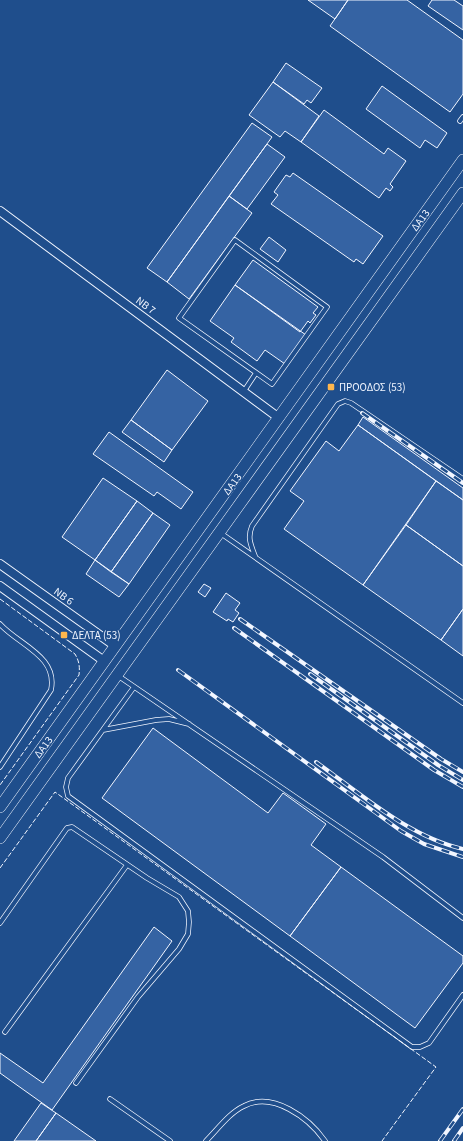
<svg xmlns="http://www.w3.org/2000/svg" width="463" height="1141" viewBox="0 0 463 1141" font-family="'Source Sans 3',sans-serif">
	<rect width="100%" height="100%" fill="#1f4e8c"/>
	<path fill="#3563a3" stroke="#f2f6ff" d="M308,0H348L335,19Z
		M348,0H407L463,40V94L450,112L330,26Z
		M432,0H454L463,6V30L428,6Z
		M286,63L322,88L311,103L307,100L304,104L273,82Z
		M273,82L319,116L301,142L285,131L280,137L249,115Z
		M382,86L447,133L437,148L425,140L420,148L366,109Z
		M324,110L384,154L388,148L406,161L390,184L393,187L390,191L386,188L379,198L301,142Z
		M252,123L272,137L167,282L147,268Z
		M267,144L285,157L247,209L229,196Z
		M293,173L383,236L363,264L356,259L354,262L271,204L278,195L274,192L286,175L290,177Z
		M229,196L252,213L189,299L167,282Z
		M269,237L286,250L278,262L260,249Z
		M253,260L318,307L313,313L316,315L310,323L308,321L300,332L235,285Z
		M235,285L306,335L285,364L265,350L257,361L231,342L234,338L210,321Z
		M167,370L208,401L172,450L131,420Z
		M363,417L463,488V500L358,425Z
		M131,420L172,450L164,462L122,432Z
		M358,425L436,481L363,585L284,529L304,501L290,491L326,441L339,451Z
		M109,432L193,492L181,509L157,492L154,496L93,454Z
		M103,478L137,501L95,560L62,537Z
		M436,481L463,500V566L406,525Z
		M137,501L153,513L111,572L95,560Z
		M153,513L170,525L129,584L111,572Z
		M406,525L463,566V609L441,640L363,585Z
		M95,560L129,584L119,597L86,574Z
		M204,584L211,588L205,597L198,592Z
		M226,593L240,603L235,610L239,613L233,622L228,619L227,621L213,612Z
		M463,609V656L441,640Z
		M153,728L268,813L283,793L326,824L311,845L341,867L290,936L102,798Z
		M341,867L463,956V963L415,1028L290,936Z
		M154,927L172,941L52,1110L0,1073V1053L43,1083Z
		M41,1103L56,1113L36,1141H14Z
		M56,1113L96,1141H36Z"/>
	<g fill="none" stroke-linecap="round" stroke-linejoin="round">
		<defs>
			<path id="lane" d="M460,121L463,117
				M235,240L327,307L272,384L179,318Z
				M244,391L256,373
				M219,532L463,703
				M255,556C251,545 247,538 252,526L338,404L345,401L351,403L463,479
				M0,624C19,645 58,656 51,690L0,767
				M117,675L383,857L463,918
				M134,687L68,778L66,787L68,796L412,1047H420L429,1043L463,995
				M103,730L156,720L169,719L189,724
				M0,923L67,828L72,827L147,878L179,897L188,911L189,922L188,934L179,949L138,997L76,1083
				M5,1032L127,865
				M110,1099L170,1141
				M206,1141C218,1129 229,1113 244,1106C273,1091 309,1118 325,1141"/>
			<path id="street" d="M0,211L279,418
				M0,564L115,646
				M0,586L104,661"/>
			<path id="secondary" d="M0,807L463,160
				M0,838L463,193"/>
		</defs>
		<use href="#lane" stroke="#f2f6ff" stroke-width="5.5"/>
		<use href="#street" stroke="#f2f6ff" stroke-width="10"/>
		<use href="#secondary" stroke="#f2f6ff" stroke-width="12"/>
		<use href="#lane" stroke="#1f4e8c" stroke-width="4"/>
		<use href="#street" stroke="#1f4e8c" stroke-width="8"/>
		<use href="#secondary" stroke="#1f4e8c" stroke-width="11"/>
		<defs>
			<path id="rail" d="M362,413L463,483
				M240,619L441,759L463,772
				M234,628L434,770L463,787
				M178,670L401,831L424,844L463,857
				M310,674L438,765L463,780
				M316,762C361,794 409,837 463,849
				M440,1141L463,1109
				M454,1141L463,1128"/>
		</defs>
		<use href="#rail" stroke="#f2f6ff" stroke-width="4"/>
		<use href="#rail" stroke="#1f4e8c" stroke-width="2.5" stroke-dasharray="8" stroke-linecap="butt"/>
		<path stroke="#f2f6ff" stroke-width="1" stroke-dasharray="5 2" stroke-linecap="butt" d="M0,599L75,654C79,661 80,666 79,675L0,785
			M0,868L55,792L436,1067L382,1141"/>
	</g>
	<g fill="#ffb74d" stroke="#1f4e8c" stroke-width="1.5">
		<rect x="327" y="383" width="8" height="8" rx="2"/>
		<rect x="60" y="631" width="8" height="8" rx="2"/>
	</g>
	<g text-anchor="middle" stroke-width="3" stroke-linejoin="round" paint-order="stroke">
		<g font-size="11" fill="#f2f6ff" stroke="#1f4e8c">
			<text transform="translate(420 220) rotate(-54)" y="4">ΔΑ13</text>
			<text transform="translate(146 305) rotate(36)" y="4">ΝΒ 7</text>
			<text transform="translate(232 484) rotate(-54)" y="4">ΔΑ13</text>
			<text transform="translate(64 596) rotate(36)" y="4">ΝΒ 6</text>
			<text transform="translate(43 747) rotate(-54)" y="4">ΔΑ13</text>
		</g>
		<g font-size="11" fill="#f2f6ff" stroke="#1f4e8c" text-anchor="start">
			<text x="339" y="391">ΠΡΟΟΔΟΣ (53)</text>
			<text x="72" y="639">ΔΕΛΤΑ (53)</text>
		</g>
	</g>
</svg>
